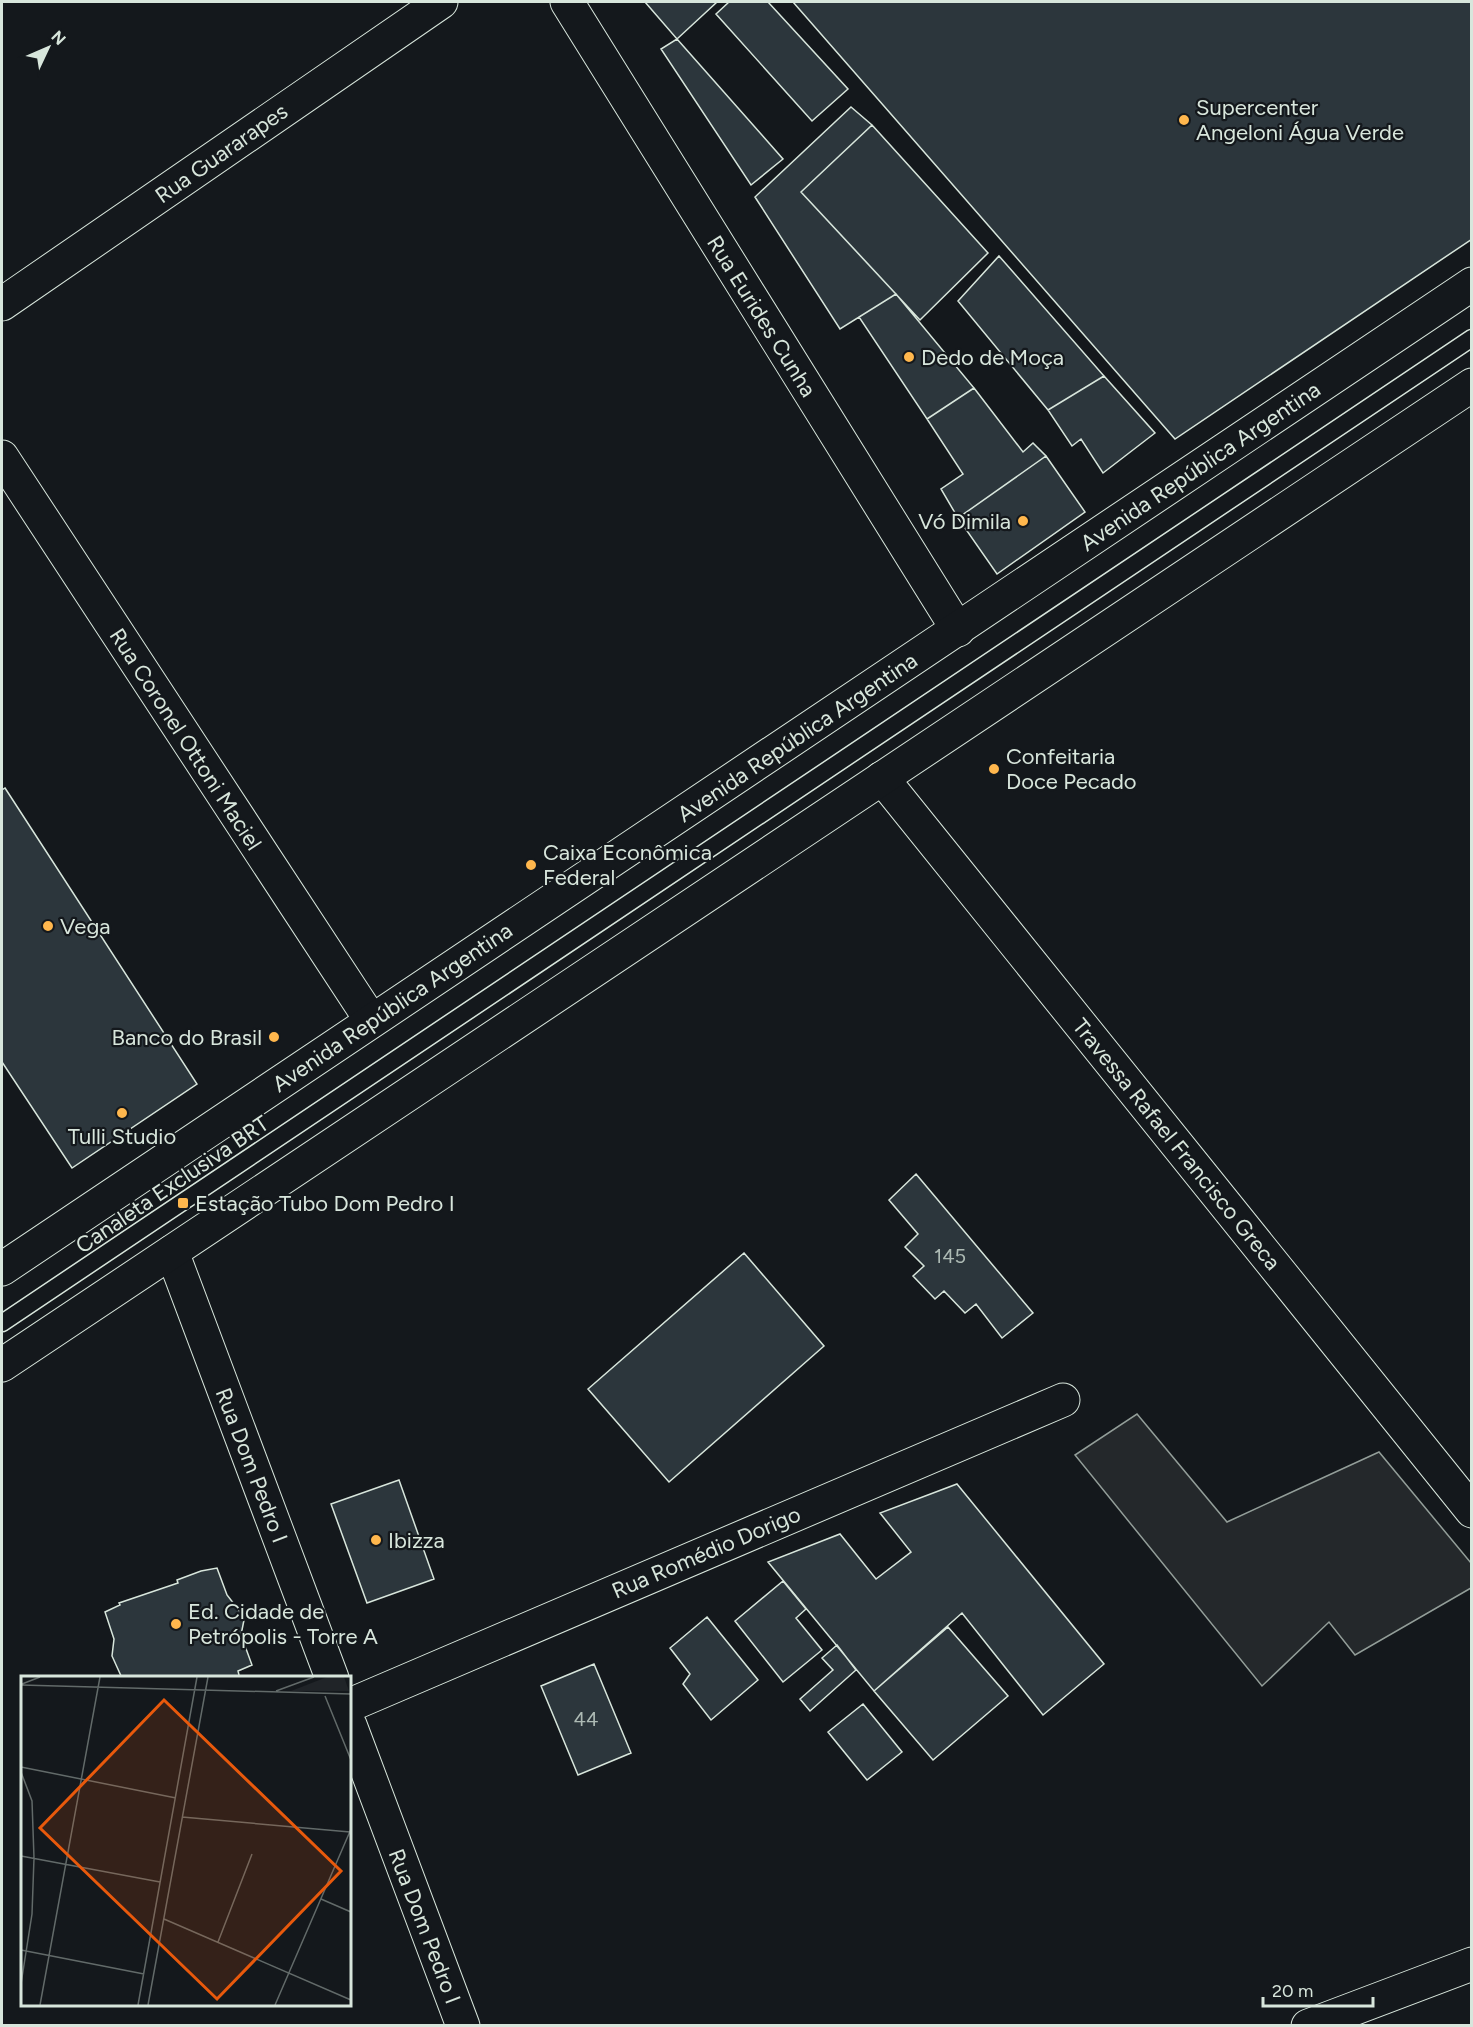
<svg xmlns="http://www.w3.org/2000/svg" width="1473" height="2027" viewBox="0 0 1473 2027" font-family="Figtree,sans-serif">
	<rect width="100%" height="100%" fill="#14181c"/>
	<path fill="#24282b" stroke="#939e99" stroke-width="1.5" d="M1137,1414L1227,1522L1379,1452L1471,1563V1588L1355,1655L1329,1622L1262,1686L1075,1455Z"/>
	<path fill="#2c363c" stroke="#d8e6dc" stroke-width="1.5" d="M645,2H717L677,39Z
		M729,2H768L848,89L812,121L716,14Z
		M793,2H1472V239L1175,439Z
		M677,39L783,159L751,185L661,49Z
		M851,107L872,125L801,192L896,294L840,329L755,197Z
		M872,125L988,253L920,320L801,192Z
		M999,256L1104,376L1048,410L958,301Z
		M896,294L974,388L927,419L859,317Z
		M1104,376L1155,433L1103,473L1081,439L1072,446L1048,410Z
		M974,388L1023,452L1033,443L1046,456L958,518L941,489L963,474L927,419Z
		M1046,456L1085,512L997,574L958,518Z
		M5,788L197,1084L72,1168L2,1062V790Z
		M916,1174L1033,1313L1002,1338L976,1304L965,1313L944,1291L935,1299L913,1276L924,1266L905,1247L918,1234L889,1200Z
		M744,1253L824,1346L669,1482L588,1389Z
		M399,1480L434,1579L367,1603L331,1504Z
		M957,1484L1104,1664L1043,1715L962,1613L874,1691L768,1562L840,1534L876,1579L911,1552L880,1513Z
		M217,1568L227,1595L241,1613L244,1620L241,1635L252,1665L238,1671L239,1675L232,1678H122L112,1656L114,1639L105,1612L120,1605L119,1603L178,1583L177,1580L201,1571Z
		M783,1581L806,1609L796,1618L822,1650L783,1682L735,1621Z
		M707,1617L758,1680L711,1720L683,1684L690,1674L670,1648Z
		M948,1627L1008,1696L933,1760L874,1691Z
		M837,1645L856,1670L810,1711L800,1699L833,1670L822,1658Z
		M594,1664L631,1753L578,1775L541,1686Z
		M863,1704L902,1752L867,1780L828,1732Z"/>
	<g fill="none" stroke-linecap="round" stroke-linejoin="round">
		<defs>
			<path id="lane" d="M2,1323L1472,338"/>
			<path id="street" d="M567,2L958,630
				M2,457L371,1020
				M882,778L1472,1511
				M172,1252L332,1678
				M350,1705L1063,1400
				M350,1725L463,2026"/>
			<path id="secondary" d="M2,1269L1472,284
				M2,1365L1472,385"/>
			<path id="primary" d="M2,304L441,2
				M1308,2026L1472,1964"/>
		</defs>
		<use href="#lane" stroke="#d8e6dc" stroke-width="19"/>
		<use href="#street" stroke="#d8e6dc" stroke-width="35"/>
		<use href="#secondary" stroke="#d8e6dc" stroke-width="35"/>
		<use href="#primary" stroke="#d8e6dc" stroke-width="35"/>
		<use href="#lane" stroke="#14181c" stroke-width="16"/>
		<use href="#street" stroke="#14181c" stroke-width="33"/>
		<use href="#secondary" stroke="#14181c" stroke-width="33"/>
		<use href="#primary" stroke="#14181c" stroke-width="33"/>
	</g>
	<g fill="#ffb74d" stroke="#14181c" stroke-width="2">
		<circle cx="1184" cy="120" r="6"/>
		<circle cx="909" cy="357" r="6"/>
		<circle cx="1023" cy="521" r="6"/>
		<circle cx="994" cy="769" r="6"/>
		<circle cx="531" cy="865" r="6"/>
		<circle cx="48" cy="926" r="6"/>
		<circle cx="274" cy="1037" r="6"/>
		<circle cx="122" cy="1113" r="6"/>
		<rect x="177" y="1197" width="12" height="12" rx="3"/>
		<circle cx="376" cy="1540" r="6"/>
		<circle cx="176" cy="1624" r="6"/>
	</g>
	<g text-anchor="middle" stroke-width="4.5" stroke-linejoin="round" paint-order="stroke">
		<g font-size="20" fill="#adbab4">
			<text x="950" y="1263">145</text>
			<text x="586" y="1726">44</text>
		</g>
		<g font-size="22" fill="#d8e6dc" stroke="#14181c" text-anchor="start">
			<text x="1196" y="115">Supercenter<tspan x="1196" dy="25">Angeloni Água Verde</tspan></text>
			<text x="921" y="365">Dedo de Moça</text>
			<text x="1011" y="529" text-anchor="end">Vó Dimila</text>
			<text x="1006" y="764">Confeitaria<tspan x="1006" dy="25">Doce Pecado</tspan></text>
			<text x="543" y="860">Caixa Econômica<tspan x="543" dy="25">Federal</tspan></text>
			<text x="60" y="934">Vega</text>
			<text x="262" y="1045" text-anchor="end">Banco do Brasil</text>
			<text x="122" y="1144" text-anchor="middle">Tulli Studio</text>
			<text x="195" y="1211">Estação Tubo Dom Pedro I</text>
			<text x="388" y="1548">Ibizza</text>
			<text x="188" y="1619">Ed. Cidade de<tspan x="188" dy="25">Petrópolis - Torre A</tspan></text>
		</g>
		<g font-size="22" fill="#d8e6dc" stroke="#14181c">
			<text transform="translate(221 153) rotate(-35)" y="8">Rua Guararapes</text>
			<text transform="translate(762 316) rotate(58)" y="8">Rua Eurides Cunha</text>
			<text transform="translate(1200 466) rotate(-34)" y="8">Avenida República Argentina</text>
			<text transform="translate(797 737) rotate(-34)" y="8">Avenida República Argentina</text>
			<text transform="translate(186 739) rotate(57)" y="8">Rua Coronel Ottoni Maciel</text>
			<text transform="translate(392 1007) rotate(-34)" y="8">Avenida República Argentina</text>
			<text transform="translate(1177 1144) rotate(51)" y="8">Travessa Rafael Francisco Greca</text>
			<text transform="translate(172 1184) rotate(-34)" y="8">Canaleta Exclusiva BRT</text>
			<text transform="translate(252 1465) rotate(69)" y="8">Rua Dom Pedro I</text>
			<text transform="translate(706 1552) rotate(-23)" y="8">Rua Romédio Dorigo</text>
			<text transform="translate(425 1926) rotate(69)" y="8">Rua Dom Pedro I</text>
		</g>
	</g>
	<g transform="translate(21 1676)">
		<rect width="330" height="330" fill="#14181c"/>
		<path d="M306,1H323L328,15H270Z" fill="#202428"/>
		<path fill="none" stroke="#626a69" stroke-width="1.5" d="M1,8L19,1M0,9L330,18M255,15L293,1M304,20L330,84M0,91L155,122M0,96L11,125L13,182L11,238L0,308M161,141L329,156M0,180L139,206M300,223L330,236M143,243L330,324M197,266L231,178M0,274L123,298M19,329L79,1M117,329L176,1M127,329L187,1M254,329L330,153"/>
		<path fill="#e8590c" fill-opacity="0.15" stroke="#e8590c" stroke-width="3" d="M143,24L320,195L196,323L19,152Z"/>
		<rect width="330" height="330" fill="none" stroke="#d8e6dc" stroke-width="3"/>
	</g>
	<rect width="1473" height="2027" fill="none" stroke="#d8e6dc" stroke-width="6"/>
	<g transform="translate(48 48) rotate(46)" stroke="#14181c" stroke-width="4.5" paint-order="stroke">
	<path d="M0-4.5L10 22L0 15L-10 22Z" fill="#d8e6dc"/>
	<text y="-9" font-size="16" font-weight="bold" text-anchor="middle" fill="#d8e6dc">N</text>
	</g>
	<path d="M1263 1997v9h110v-9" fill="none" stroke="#d8e6dc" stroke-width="3"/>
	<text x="1272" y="1997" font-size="18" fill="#d8e6dc" stroke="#14181c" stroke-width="4.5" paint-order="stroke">20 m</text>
</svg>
